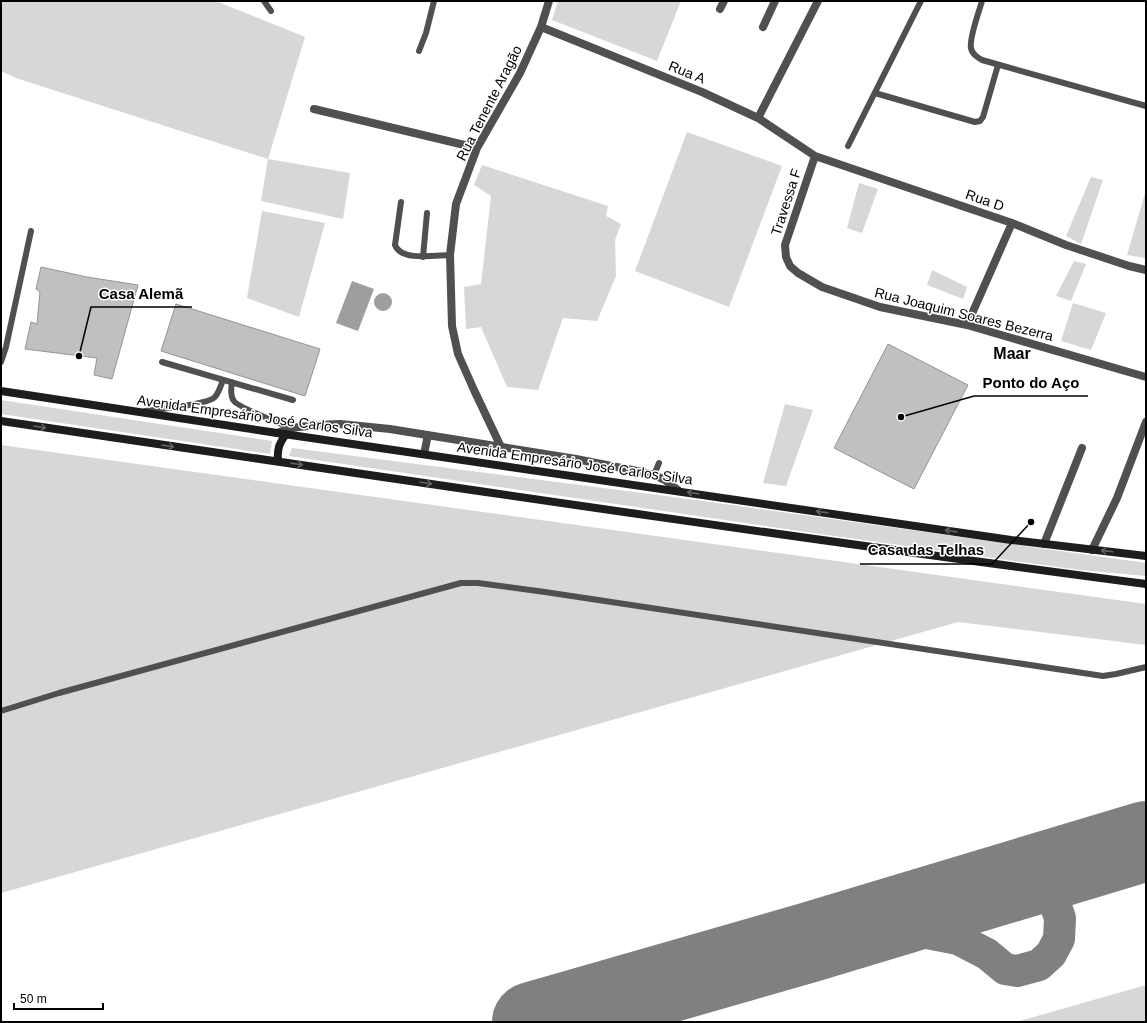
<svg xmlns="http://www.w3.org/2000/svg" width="1147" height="1023" viewBox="0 0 1147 1023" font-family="Arial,sans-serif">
	<rect width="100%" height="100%" fill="#fff"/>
	<path fill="#d7d7d7" d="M1,1H216L305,37L268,159L350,173L343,219L261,201L268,159L16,78L1,71Z
		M558,1H681L657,61L552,20Z
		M687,132L782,166L729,307L635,271Z
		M482,165L608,206L606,216L621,224L615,240L616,276L597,321L563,318L538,390L507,387L481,327L466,329L464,287L481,284L491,196L474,185Z
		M1091,177L1103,180L1081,244L1066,236Z
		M859,183L878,189L862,233L847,228Z
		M1146,190V258L1127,255Z
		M262,211L325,223L299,317L247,298Z
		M1074,261L1086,264L1071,301L1056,296Z
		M932,270L967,287L963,299L927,285Z
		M1073,303L1106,313L1091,350L1061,341Z
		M1,400L272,441L270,454L1,414Z
		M785,404L813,410L786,486L763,483Z
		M1,445L1146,604V645L958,622L1,893Z
		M292,448L681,498L1146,563V576L1080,570L820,534L289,456Z
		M1146,985V1022H1016Z"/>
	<path fill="#9e9e9e" d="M352,281L374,289L358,331L336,323Z
		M374 302a9 9 0 1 1 18 0a9 9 0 1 1-18 0Z"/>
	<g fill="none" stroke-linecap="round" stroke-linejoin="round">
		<path stroke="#808080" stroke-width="32" d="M807,943L851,934L880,933H927L958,939L987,954L1005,969L1017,971L1039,965L1051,954L1059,939L1060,918L1054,901L1030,888L1002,884"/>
		<path stroke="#808080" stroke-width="80" d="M532,1022L807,943L1146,841"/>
	</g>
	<path fill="#c0c0c0" stroke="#949494" d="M41,267L87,277L138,285L112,379L94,375L97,358L25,349L31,322L37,324L40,292L36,289Z
		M176,304L320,349L305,396L161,351Z
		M888,344L968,385L914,489L834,448Z"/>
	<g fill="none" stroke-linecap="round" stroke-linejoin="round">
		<path stroke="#505050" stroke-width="6" d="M264,1L271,11
			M982,1C979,12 969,38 971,48C972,54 977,57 982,60L1146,106
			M419,51L426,33L434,1
			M875,93L975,122L980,121L983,117L998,65
			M848,146L921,1
			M401,202L395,245C401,262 437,255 450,255
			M423,257L427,213
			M1,362L6,347L31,231
			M162,362L293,400
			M232,382C231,388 230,396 234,401C237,407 282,424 291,428
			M145,411C159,409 207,405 215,397C219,392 221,385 223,380
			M654,475L659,463
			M1,711L59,693L461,583H478L545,592L1103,676L1116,674L1146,667"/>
		<path stroke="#505050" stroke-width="8" d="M720,9L724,1
			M541,27L702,92L758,118L815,156L1012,223L1066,245L1129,266L1146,270
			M763,27L775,1
			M314,109L477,148
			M758,118L818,1
			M815,156L785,245L786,257L790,266L798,273L822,287L880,307L967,325L1146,377
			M967,325L1012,223
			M277,433L291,428L316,425L340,424L390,429L576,459L642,472L654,475L665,480L679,491
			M501,447L474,390L458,354L452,326L450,255L456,204L477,148L520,73L541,27L549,1
			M424,454L428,435
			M1044,544L1082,448
			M1092,550L1117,498L1146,422"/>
		<path stroke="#1d1d1d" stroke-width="8" d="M1,391L277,433L1011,540L1146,556
			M1,421C383,477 764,534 1146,584
			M278,461C277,449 279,444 286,434"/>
	</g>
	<defs><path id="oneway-shaft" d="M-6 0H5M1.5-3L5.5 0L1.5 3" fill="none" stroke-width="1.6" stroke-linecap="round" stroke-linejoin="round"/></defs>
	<g stroke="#616161">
		<use href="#oneway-shaft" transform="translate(40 427) rotate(8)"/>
		<use href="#oneway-shaft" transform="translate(168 446) rotate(8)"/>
		<use href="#oneway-shaft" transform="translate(297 464) rotate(8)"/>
		<use href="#oneway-shaft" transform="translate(426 483) rotate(8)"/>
		<use href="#oneway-shaft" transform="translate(693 493) rotate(-172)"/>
		<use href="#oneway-shaft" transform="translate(822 512) rotate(-172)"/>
		<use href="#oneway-shaft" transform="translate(951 531) rotate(-172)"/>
		<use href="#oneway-shaft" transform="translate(1107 551) rotate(-173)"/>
	</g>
	<g text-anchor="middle" stroke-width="3" stroke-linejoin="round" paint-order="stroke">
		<g font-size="14" fill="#000" stroke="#fff">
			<text transform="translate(687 72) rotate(22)" y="5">Rua A</text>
			<text transform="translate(489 103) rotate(-63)" y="5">Rua Tenente Aragão</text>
			<text transform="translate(985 200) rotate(19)" y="5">Rua D</text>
			<text transform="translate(786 202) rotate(-72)" y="5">Travessa F</text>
			<text transform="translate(964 314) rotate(14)" y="5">Rua Joaquim Soares Bezerra</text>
			<text transform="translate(255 416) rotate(8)" y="5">Avenida Empresário José Carlos Silva</text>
			<text transform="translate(575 463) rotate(8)" y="5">Avenida Empresário José Carlos Silva</text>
		</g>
		<g font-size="16" font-weight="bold" fill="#000" stroke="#fff">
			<text x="1012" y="359">Maar</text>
		</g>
	</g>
	<path fill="none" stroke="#000" stroke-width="1.5" d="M79 356L91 307H192M901 417L974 396H1088M1031 522L992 564H860"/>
	<g fill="#000" stroke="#fff" stroke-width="1.5">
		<circle cx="79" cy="356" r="4"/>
		<circle cx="901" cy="417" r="4"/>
		<circle cx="1031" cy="522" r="4"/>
	</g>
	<g font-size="15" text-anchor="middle" font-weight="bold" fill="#000" stroke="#fff" stroke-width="3" stroke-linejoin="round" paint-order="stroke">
		<text x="141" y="299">Casa Alemã</text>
		<text x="1031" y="388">Ponto do Aço</text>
		<text x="926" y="555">Casa das Telhas</text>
	</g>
	<rect width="1147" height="1023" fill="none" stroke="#000000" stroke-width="4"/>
	<path d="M14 1003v6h89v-6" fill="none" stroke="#000000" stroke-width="2"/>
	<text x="20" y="1003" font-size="12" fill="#000000" stroke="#ffffff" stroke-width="3" paint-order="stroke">50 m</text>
</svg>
